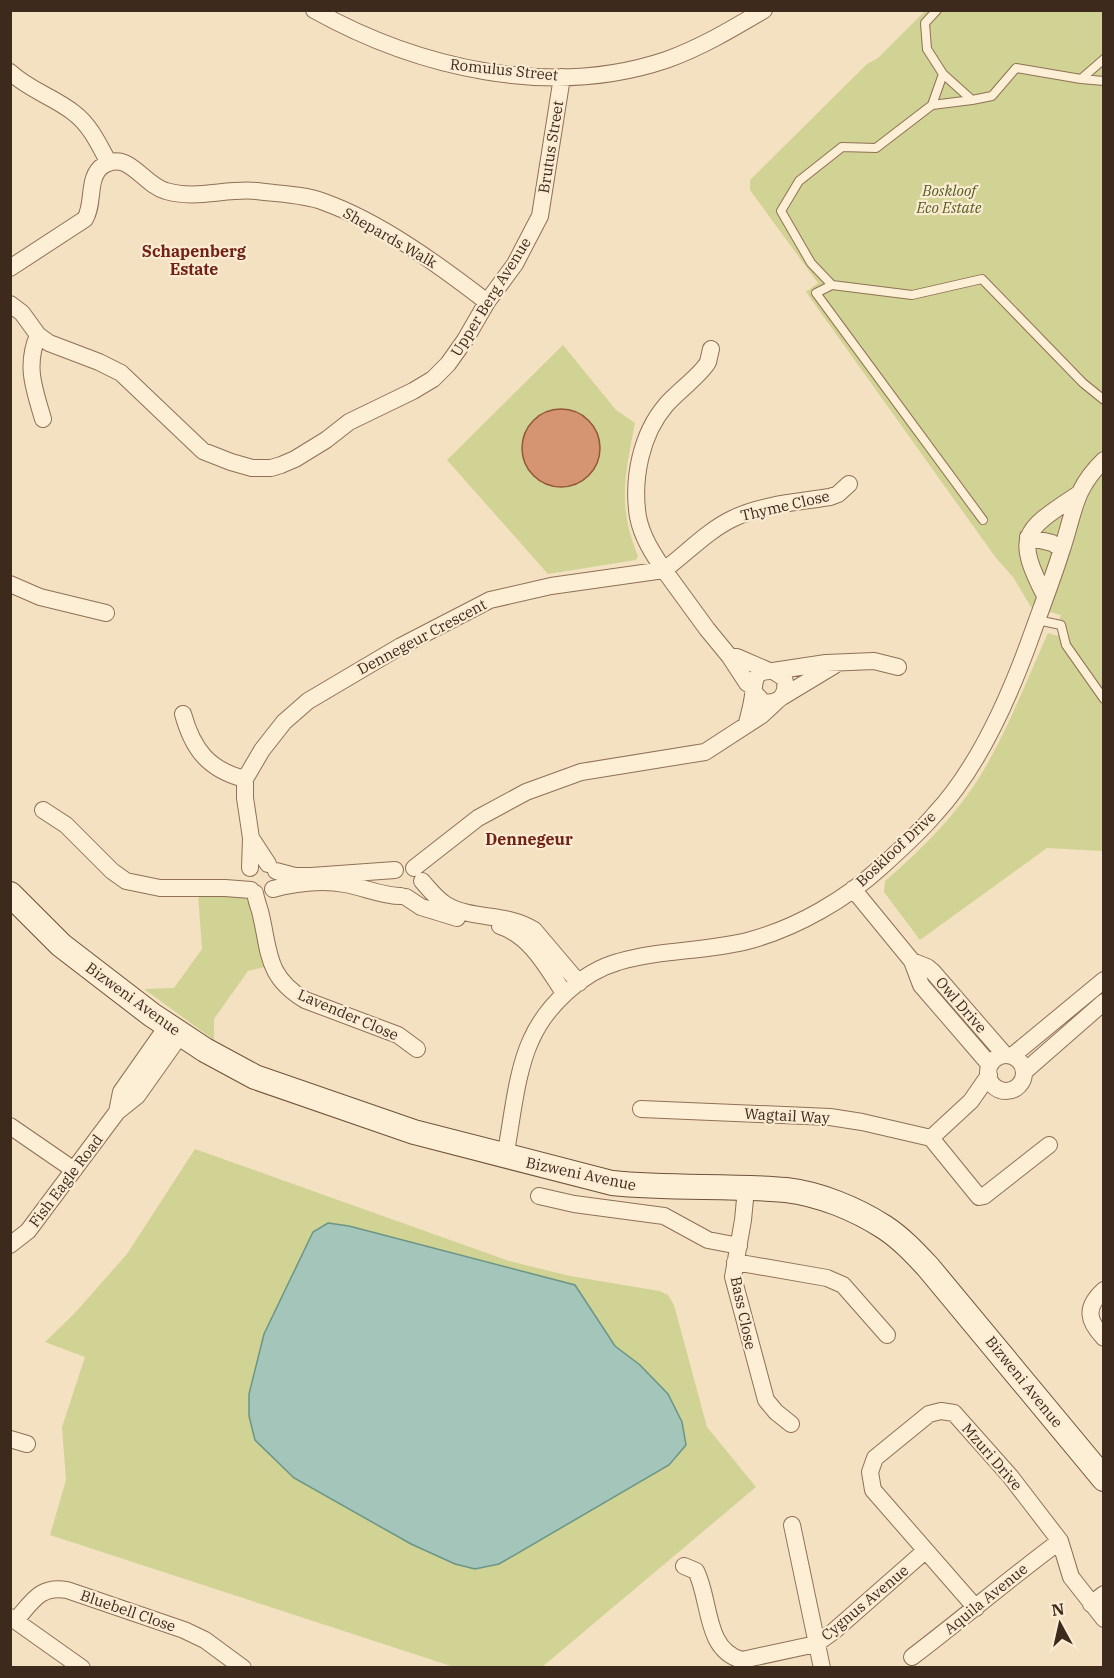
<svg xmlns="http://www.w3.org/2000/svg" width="1114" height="1678" viewBox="0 0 1114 1678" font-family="'IBM Plex Serif',serif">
	<rect width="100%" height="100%" fill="#f3e1c1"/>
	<path fill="#d0d393" d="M925,11H1103V851L1047,848L920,940L884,892L885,881C925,847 965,806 990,759C1012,719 1029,675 1048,633L1058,636V624L1061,615L1031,607L1013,577L996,558L806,292L818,283L750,190V180L867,64L878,58Z
		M563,345L616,410L635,423C625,475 617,505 638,556L636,560L548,574L447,460Z
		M198,894L244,895L249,899L265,967L248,971L214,1019V1040L144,989L174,988L202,949Z
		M195,1149L509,1261L570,1276L659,1291L668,1295L674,1305L707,1427L756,1487L542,1667H454L50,1535L66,1480L62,1427L85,1357L45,1342L74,1314L127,1254Z"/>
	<path fill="#a4c5b9" stroke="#6a9587" stroke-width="1.5" d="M328,1223L349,1226L575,1285L615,1346L640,1365L668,1394L682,1422L686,1445L669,1465L499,1564L475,1569L455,1564L411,1544L294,1478L255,1440L249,1416V1394L264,1334L313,1232Z"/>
	<path fill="#d69572" stroke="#925639" stroke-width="1.5" d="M522 448a39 39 0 1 1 78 0a39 39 0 1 1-78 0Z"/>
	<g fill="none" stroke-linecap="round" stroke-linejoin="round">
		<defs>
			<path id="lane" d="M937,10L925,23L927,49L943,74L972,100L932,105L943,74
				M1081,79L1104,81
				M972,100L992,96L1016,68L1081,79L1104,59
				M932,105L876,148L842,147L799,181L781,211L811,263L832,285L912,295L982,279L1083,383L1104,400
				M832,285L816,293L983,520
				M1037,620L1061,625L1066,645L1104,699"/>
			<path id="street" d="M314,10C418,68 550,99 666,60C700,48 732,29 764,10
				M10,72C29,90 54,97 74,113C91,126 99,145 109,163
				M10,268L85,219C95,203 86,176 104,165C129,150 143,185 166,191C196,200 226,188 257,191C278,194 303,194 324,202C380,222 439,265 487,302
				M10,304L22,313L38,335L49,343L99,362L121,373L203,451L231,462L252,468H271L281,465L295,459L326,440L349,422L413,391L433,379L448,364L465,340L487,302L515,264L540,216L562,77
				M38,335C25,366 34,388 43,419
				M711,349C710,353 709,358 708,362C702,374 676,393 666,405C641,434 632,479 638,517C642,537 653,554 664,570C687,553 708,530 734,518C763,504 799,502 830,497L838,494L849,484
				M1028,537L1052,543L1062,549
				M10,584L40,597L106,613
				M1045,596C1014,535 1023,531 1077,495
				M730,657H737L767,670
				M773,671L826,663L874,661L898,667
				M782,697L835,665
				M183,714C193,750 209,770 245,779
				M747,723C749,714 752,705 753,695C755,681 753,670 773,671L784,678C789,694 779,705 763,702L754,692
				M43,810L66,825L112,871L126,881L160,888H225L251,890
				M251,838L268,864
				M250,868L251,838L245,798V779L262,750L284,722L308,701L401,646L490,600L551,586L664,570L707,629L730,657L747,683L753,687
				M414,868L478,818L526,792L581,772L705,752L762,715L776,702
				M276,871L295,876H311L395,870
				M422,881C429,889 436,898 445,904C472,921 507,912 534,930L579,983
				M273,889C296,883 322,880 345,884C364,887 381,896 401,896
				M853,889L912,961L921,985L990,1065
				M255,893C256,899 258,905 260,911C270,951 265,976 305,1000L398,1035L417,1049
				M406,897L421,907L457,918
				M500,926C531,936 547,968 564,993
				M912,961L927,967L933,972L1005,1055
				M988 1073a18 18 0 1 1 36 0a18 18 0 1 1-36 0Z
				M1012,1056L1104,980
				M1024,1072L1104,1002
				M641,1109L830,1117L862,1122L931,1138
				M117,1112L121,1092L168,1025
				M10,1126L74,1170
				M931,1138L979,1197L984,1196L1049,1145
				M931,1138L971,1101L989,1075
				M505,1157C512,1121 516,1072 531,1040C546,1006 582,972 618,962C661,949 708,952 751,940C798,927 846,899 881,867C900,850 919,833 935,814C978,768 1011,693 1032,634C1042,606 1053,578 1062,549C1075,511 1073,490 1104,460
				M746,1189L743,1220L733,1277L766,1400L776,1412L791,1424
				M539,1196L574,1204L664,1216L708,1240L739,1246
				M10,1245L28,1231L117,1112L137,1096L181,1034
				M735,1262L827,1278L843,1285L887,1335
				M1104,1290C1084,1308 1088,1321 1104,1338
				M10,1439L27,1444
				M792,1525L822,1668
				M684,1566L696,1571C711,1600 704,1650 742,1660L816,1644L834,1631L925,1551
				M1091,1604L1104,1594
				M976,1608L873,1490L870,1472L875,1458L929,1414L941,1411L954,1413L1010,1476L1060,1541L1071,1577L1104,1619
				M10,1617L82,1668
				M16,1620C32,1602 40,1585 67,1590L184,1630L205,1640L243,1668
				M912,1657C962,1619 1010,1578 1060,1541"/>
			<path id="secondary" d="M10,894L61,945L152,1015L205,1050L255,1077L414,1132L612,1183C670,1189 728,1185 786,1190C820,1194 856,1209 884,1227C901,1238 915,1253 928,1267L1104,1479"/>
		</defs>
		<use href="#lane" stroke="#907056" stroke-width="10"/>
		<use href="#street" stroke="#907056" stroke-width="18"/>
		<use href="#secondary" stroke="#715139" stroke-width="26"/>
		<use href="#lane" stroke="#fdeed6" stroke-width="8"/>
		<use href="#street" stroke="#fdeed6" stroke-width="16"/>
		<use href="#secondary" stroke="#fdeed6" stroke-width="24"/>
	</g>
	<g text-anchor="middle" stroke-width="4.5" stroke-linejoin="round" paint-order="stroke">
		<g font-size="15" fill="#3d2a1c" stroke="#faebd2">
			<text transform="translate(504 70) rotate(6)" y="5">Romulus Street</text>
			<text transform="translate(551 147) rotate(-81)" y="5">Brutus Street</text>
			<text transform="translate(390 238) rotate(30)" y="5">Shepards Walk</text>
			<text transform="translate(491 297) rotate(-58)" y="5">Upper Berg Avenue</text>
			<text transform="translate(785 506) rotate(-13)" y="5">Thyme Close</text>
			<text transform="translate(422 637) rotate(-28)" y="5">Dennegeur Crescent</text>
			<text transform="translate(896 849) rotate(-43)" y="5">Boskloof Drive</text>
			<text transform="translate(133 999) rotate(36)" y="5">Bizweni Avenue</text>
			<text transform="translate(961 1005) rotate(49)" y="5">Owl Drive</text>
			<text transform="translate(348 1015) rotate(23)" y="5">Lavender Close</text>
			<text transform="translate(787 1116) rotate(3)" y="5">Wagtail Way</text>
			<text transform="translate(581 1174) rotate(12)" y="5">Bizweni Avenue</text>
			<text transform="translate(66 1181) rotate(-53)" y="5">Fish Eagle Road</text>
			<text transform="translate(743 1313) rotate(78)" y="5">Bass Close</text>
			<text transform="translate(1024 1382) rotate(51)" y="5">Bizweni Avenue</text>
			<text transform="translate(992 1457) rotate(49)" y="5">Mzuri Drive</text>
			<text transform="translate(986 1599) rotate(-39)" y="5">Aquila Avenue</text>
			<text transform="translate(865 1603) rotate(-40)" y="5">Cygnus Avenue</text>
			<text transform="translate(128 1611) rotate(19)" y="5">Bluebell Close</text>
		</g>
		<g font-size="15" font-style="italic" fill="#525d20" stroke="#faebd2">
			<text x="949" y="196">Boskloof<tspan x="949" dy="17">Eco Estate</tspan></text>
		</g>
		<g font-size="16" font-weight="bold" fill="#702216" stroke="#faebd2">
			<text x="194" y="257">Schapenberg<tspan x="194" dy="18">Estate</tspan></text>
			<text x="529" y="845">Dennegeur</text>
		</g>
	</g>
	<rect width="1114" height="1678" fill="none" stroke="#3d2a1c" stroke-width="24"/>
	<g transform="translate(1060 1624) rotate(352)" stroke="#faebd2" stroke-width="4.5" paint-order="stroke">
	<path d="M0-4.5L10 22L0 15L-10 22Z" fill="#3d2a1c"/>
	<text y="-9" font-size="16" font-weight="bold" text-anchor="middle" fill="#3d2a1c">N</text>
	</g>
</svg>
